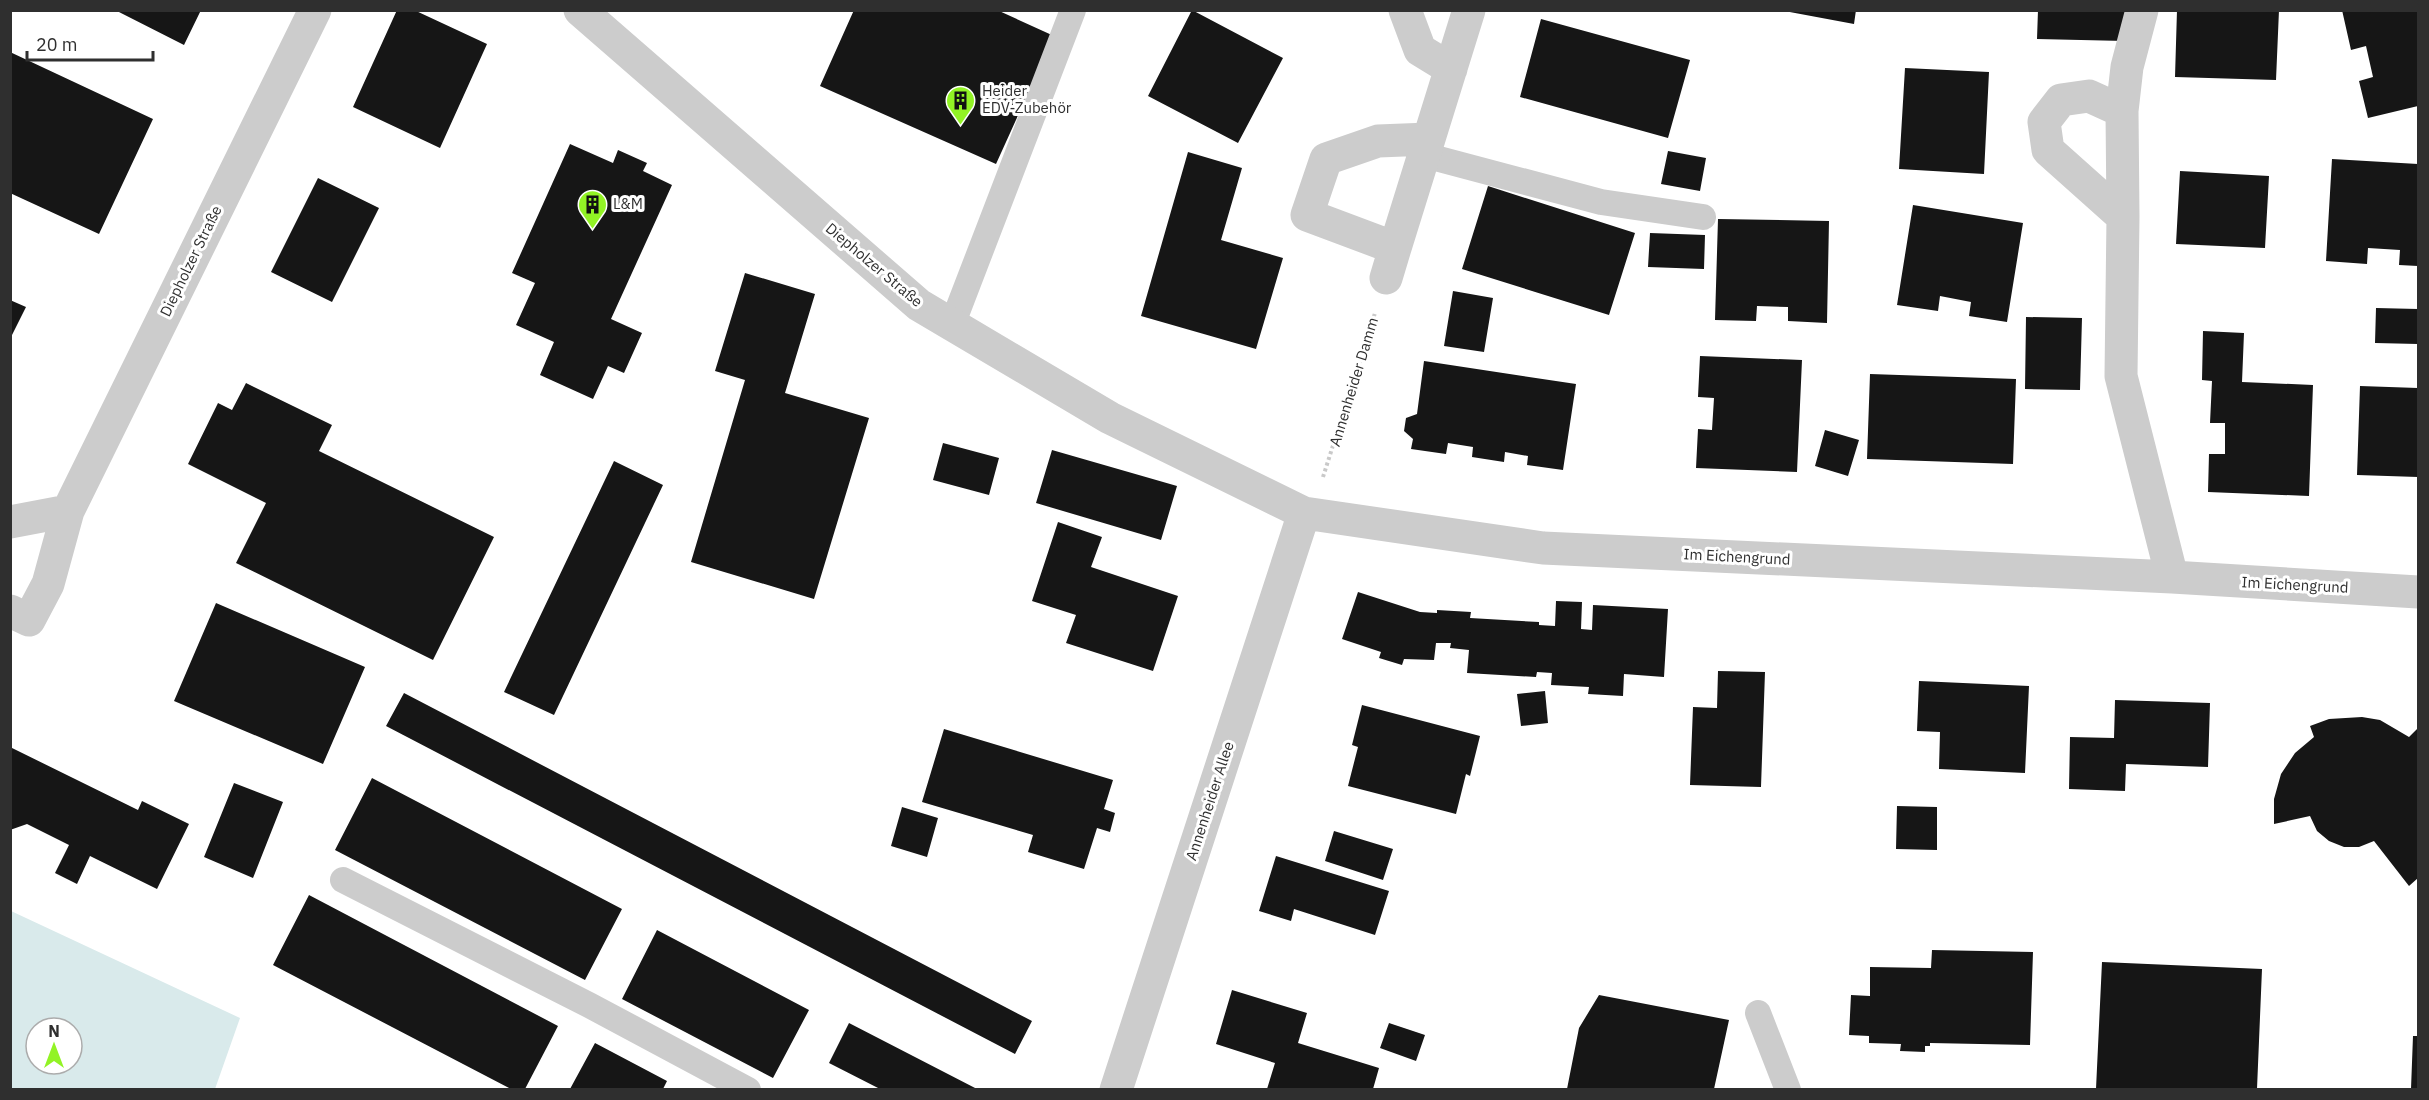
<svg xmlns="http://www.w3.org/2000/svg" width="2429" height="1100" viewBox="0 0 2429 1100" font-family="'IBM Plex Sans',sans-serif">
	<rect width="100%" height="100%" fill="#fff"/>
	<path fill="#d9eaeb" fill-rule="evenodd" d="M11,911L240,1018L215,1089H11ZM36,1028H72V1064H36Z"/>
	<path fill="#161616" d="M115,10H201L184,45Z
		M397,10H414L487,44L440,148L353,107Z
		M854,10H997L1054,36L996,164L820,86Z
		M1192,10L1283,58L1238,143L1148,96Z
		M1779,10H1856L1854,24Z
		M2038,10H2126L2125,41L2037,39Z
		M2177,10H2279L2276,80L2175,77Z
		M2342,10H2418V106L2368,118L2359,81L2373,77L2366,46L2351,50Z
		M1541,19L1690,60L1668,138L1520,97Z
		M10,52L153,119L99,234L10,193Z
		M1905,68L1989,72L1984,174L1899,169Z
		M570,144L613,163L618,150L647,163L643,171L672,185L611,319L642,333L624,373L608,366L593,399L540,375L554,342L516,325L535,283L512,273Z
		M1668,151L1706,158L1700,191L1661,184Z
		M1188,152L1242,168L1221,240L1283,258L1256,349L1141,316Z
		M2332,159L2418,164V266L2399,265L2400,250L2368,248L2367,264L2326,261Z
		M2180,171L2269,176L2265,248L2176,244Z
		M318,178L379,208L332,302L271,272Z
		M1488,186L1635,233L1609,315L1462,269Z
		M1913,205L2023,223L2007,322L1969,316L1971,302L1940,296L1938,311L1897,305Z
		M1718,219L1829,221L1827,323L1788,321V307L1757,306L1756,321L1715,320Z
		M1650,233L1705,235L1704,269L1648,267Z
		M745,273L815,294L785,393L869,418L814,599L691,562L745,380L715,371Z
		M1453,291L1493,298L1484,352L1444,346Z
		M10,300L26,307L10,339Z
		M2376,308L2418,309V344L2375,343Z
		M2026,317L2082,318L2080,390L2025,389Z
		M2203,331L2244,333L2242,382L2313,385L2309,496L2208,492L2209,454H2225V423H2210L2212,381L2202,380Z
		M1700,356L1802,360L1797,472L1696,468L1698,429L1712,430L1714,398L1698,397Z
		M1424,361L1576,384L1563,470L1527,465L1528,456L1505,452L1504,462L1472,457L1473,447L1448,443L1446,454L1411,449L1413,439L1404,431L1406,418L1417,414Z
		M1870,374L2016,379L2013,464L1867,459Z
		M246,383L332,425L319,451L494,537L433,660L236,563L266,503L188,464L218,403L232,410Z
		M2360,386L2418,388V477L2357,475Z
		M1825,430L1859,440L1848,476L1815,466Z
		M943,443L999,458L989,495L933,480Z
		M1052,450L1177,486L1161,540L1036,503Z
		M614,461L663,485L554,715L504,692Z
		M1058,522L1102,537L1091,567L1178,596L1153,671L1066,643L1076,615L1032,601Z
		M1358,592L1420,612L1437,613V610L1471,612L1470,618L1539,622V625L1555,626L1556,601L1582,602L1581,629L1592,630L1593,605L1668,609L1664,677L1624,674L1623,696L1588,694L1589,687L1551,685L1552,673L1537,672L1536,677L1467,673L1469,650L1450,648L1451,643H1436L1434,660L1404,659L1402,665L1379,658L1381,652L1342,639Z
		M216,603L365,667L323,764L174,701Z
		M1718,671L1765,672L1761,787L1690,785L1693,707L1717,708Z
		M1919,681L2029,686L2025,773L1939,769L1940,732L1917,731Z
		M1545,691L1548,723L1521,726L1517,694Z
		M404,693L1032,1021L1015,1054L386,726Z
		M2115,700L2210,703L2208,767L2126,764L2125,791L2069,789L2070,737L2114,738Z
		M1362,705L1480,736L1470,776L1466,774L1456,814L1348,786L1358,747L1352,745Z
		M2362,717L2380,720L2409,737L2418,728V878L2409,886L2374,841L2359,847H2344L2329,841L2317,831L2310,816L2274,824V799L2281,774L2295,753L2314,737L2310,726L2329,719Z
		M944,729L1113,780L1104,809L1115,813L1110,832L1097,828L1084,869L1028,852L1033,835L922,802Z
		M10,747L138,810L142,801L189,824L157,889L90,856L77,884L55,873L69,845L27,824L10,830Z
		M372,778L622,909L585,980L335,850Z
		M234,783L283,802L253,878L204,857Z
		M1897,806L1937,807V850L1896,849Z
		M902,807L938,818L927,857L891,846Z
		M1334,831L1393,849L1383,880L1325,861Z
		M1276,856L1389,891L1375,935L1294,909L1291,921L1259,911Z
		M309,895L558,1026L525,1089H511L273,965Z
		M657,930L809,1010L773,1078L622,999Z
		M1932,950L2033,952L2030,1045L1930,1043V1046H1925V1052L1900,1051L1901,1044L1869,1043V1036L1849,1035L1851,995L1870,996V967L1931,968Z
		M2102,962L2262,969L2257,1089H2096Z
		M1232,990L1307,1013L1298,1043L1379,1068L1373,1089H1267L1275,1063L1216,1044Z
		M1599,995L1729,1020L1714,1089H1567L1579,1028Z
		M849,1023L977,1089H880L829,1063Z
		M1389,1023L1425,1035L1416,1061L1380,1048Z
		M2413,1036H2418V1089H2411Z
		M595,1043L667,1081L663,1089H570Z"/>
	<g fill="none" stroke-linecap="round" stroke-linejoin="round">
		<path stroke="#c9c9c9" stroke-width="4" stroke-dasharray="3 3" stroke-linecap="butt" d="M1323,477L1375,313"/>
		<path stroke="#ccc" stroke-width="26" d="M1424,155L1601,202L1703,217
			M952,325L1073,10
			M343,880L589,1005L748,1090
			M1758,1013L1788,1090"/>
		<path stroke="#ccc" stroke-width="33" d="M580,10L919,305L1110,418L1304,513L1543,548L2172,577L2418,592
			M1405,10L1420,50L1451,69
			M2122,111L2089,96L2061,100L2044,122L2048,150L2123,217L2122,111L2127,67L2142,10
			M1429,139L1378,141L1326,159L1307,215L1395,248L1469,10
			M2123,217L2121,376L2172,577
			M1386,278L1395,248
			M10,522L68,511
			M10,611L29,620L48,584L68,511L315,10
			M1116,1090L1304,513"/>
	</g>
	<defs>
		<symbol id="building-pin" viewBox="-11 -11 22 30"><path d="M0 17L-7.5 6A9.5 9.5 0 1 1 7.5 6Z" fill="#92f325" stroke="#fff"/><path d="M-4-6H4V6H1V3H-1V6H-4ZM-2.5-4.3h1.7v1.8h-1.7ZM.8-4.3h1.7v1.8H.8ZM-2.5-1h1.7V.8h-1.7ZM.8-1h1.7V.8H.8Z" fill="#111"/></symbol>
	</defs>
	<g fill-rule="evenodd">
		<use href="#building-pin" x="944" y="84" width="33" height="45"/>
		<use href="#building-pin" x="576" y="188" width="33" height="45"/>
	</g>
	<g text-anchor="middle" stroke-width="6" stroke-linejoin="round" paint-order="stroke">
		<g font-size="15" fill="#2f2f2f" stroke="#fff" text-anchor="start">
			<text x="982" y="96">Heider<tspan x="982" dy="17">EDV-Zubehör</tspan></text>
			<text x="613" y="209">L&amp;M</text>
		</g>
		<g font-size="15" fill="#2f2f2f" stroke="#fff">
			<text transform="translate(191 261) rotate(-64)" y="5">Diepholzer Straße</text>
			<text transform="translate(874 265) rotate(40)" y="5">Diepholzer Straße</text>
			<text transform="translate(1354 382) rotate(-73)" y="5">Annenheider Damm</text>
			<text transform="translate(1737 557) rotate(3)" y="5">Im Eichengrund</text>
			<text transform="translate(2295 585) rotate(3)" y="5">Im Eichengrund</text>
			<text transform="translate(1210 801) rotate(-72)" y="5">Annenheider Allee</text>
		</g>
	</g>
	<rect width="2429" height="1100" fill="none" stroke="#2f2f2f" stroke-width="24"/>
	<g transform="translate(54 1046)"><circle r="28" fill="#ffffff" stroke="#acacac" stroke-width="1.5"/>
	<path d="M0-4.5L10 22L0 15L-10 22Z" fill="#92f325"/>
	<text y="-9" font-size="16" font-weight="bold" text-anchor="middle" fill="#2f2f2f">N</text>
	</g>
	<path d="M27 51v9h126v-9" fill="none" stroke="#2f2f2f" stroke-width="3"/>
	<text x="36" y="51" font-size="18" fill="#2f2f2f" stroke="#ffffff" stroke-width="4.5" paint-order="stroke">20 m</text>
</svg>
